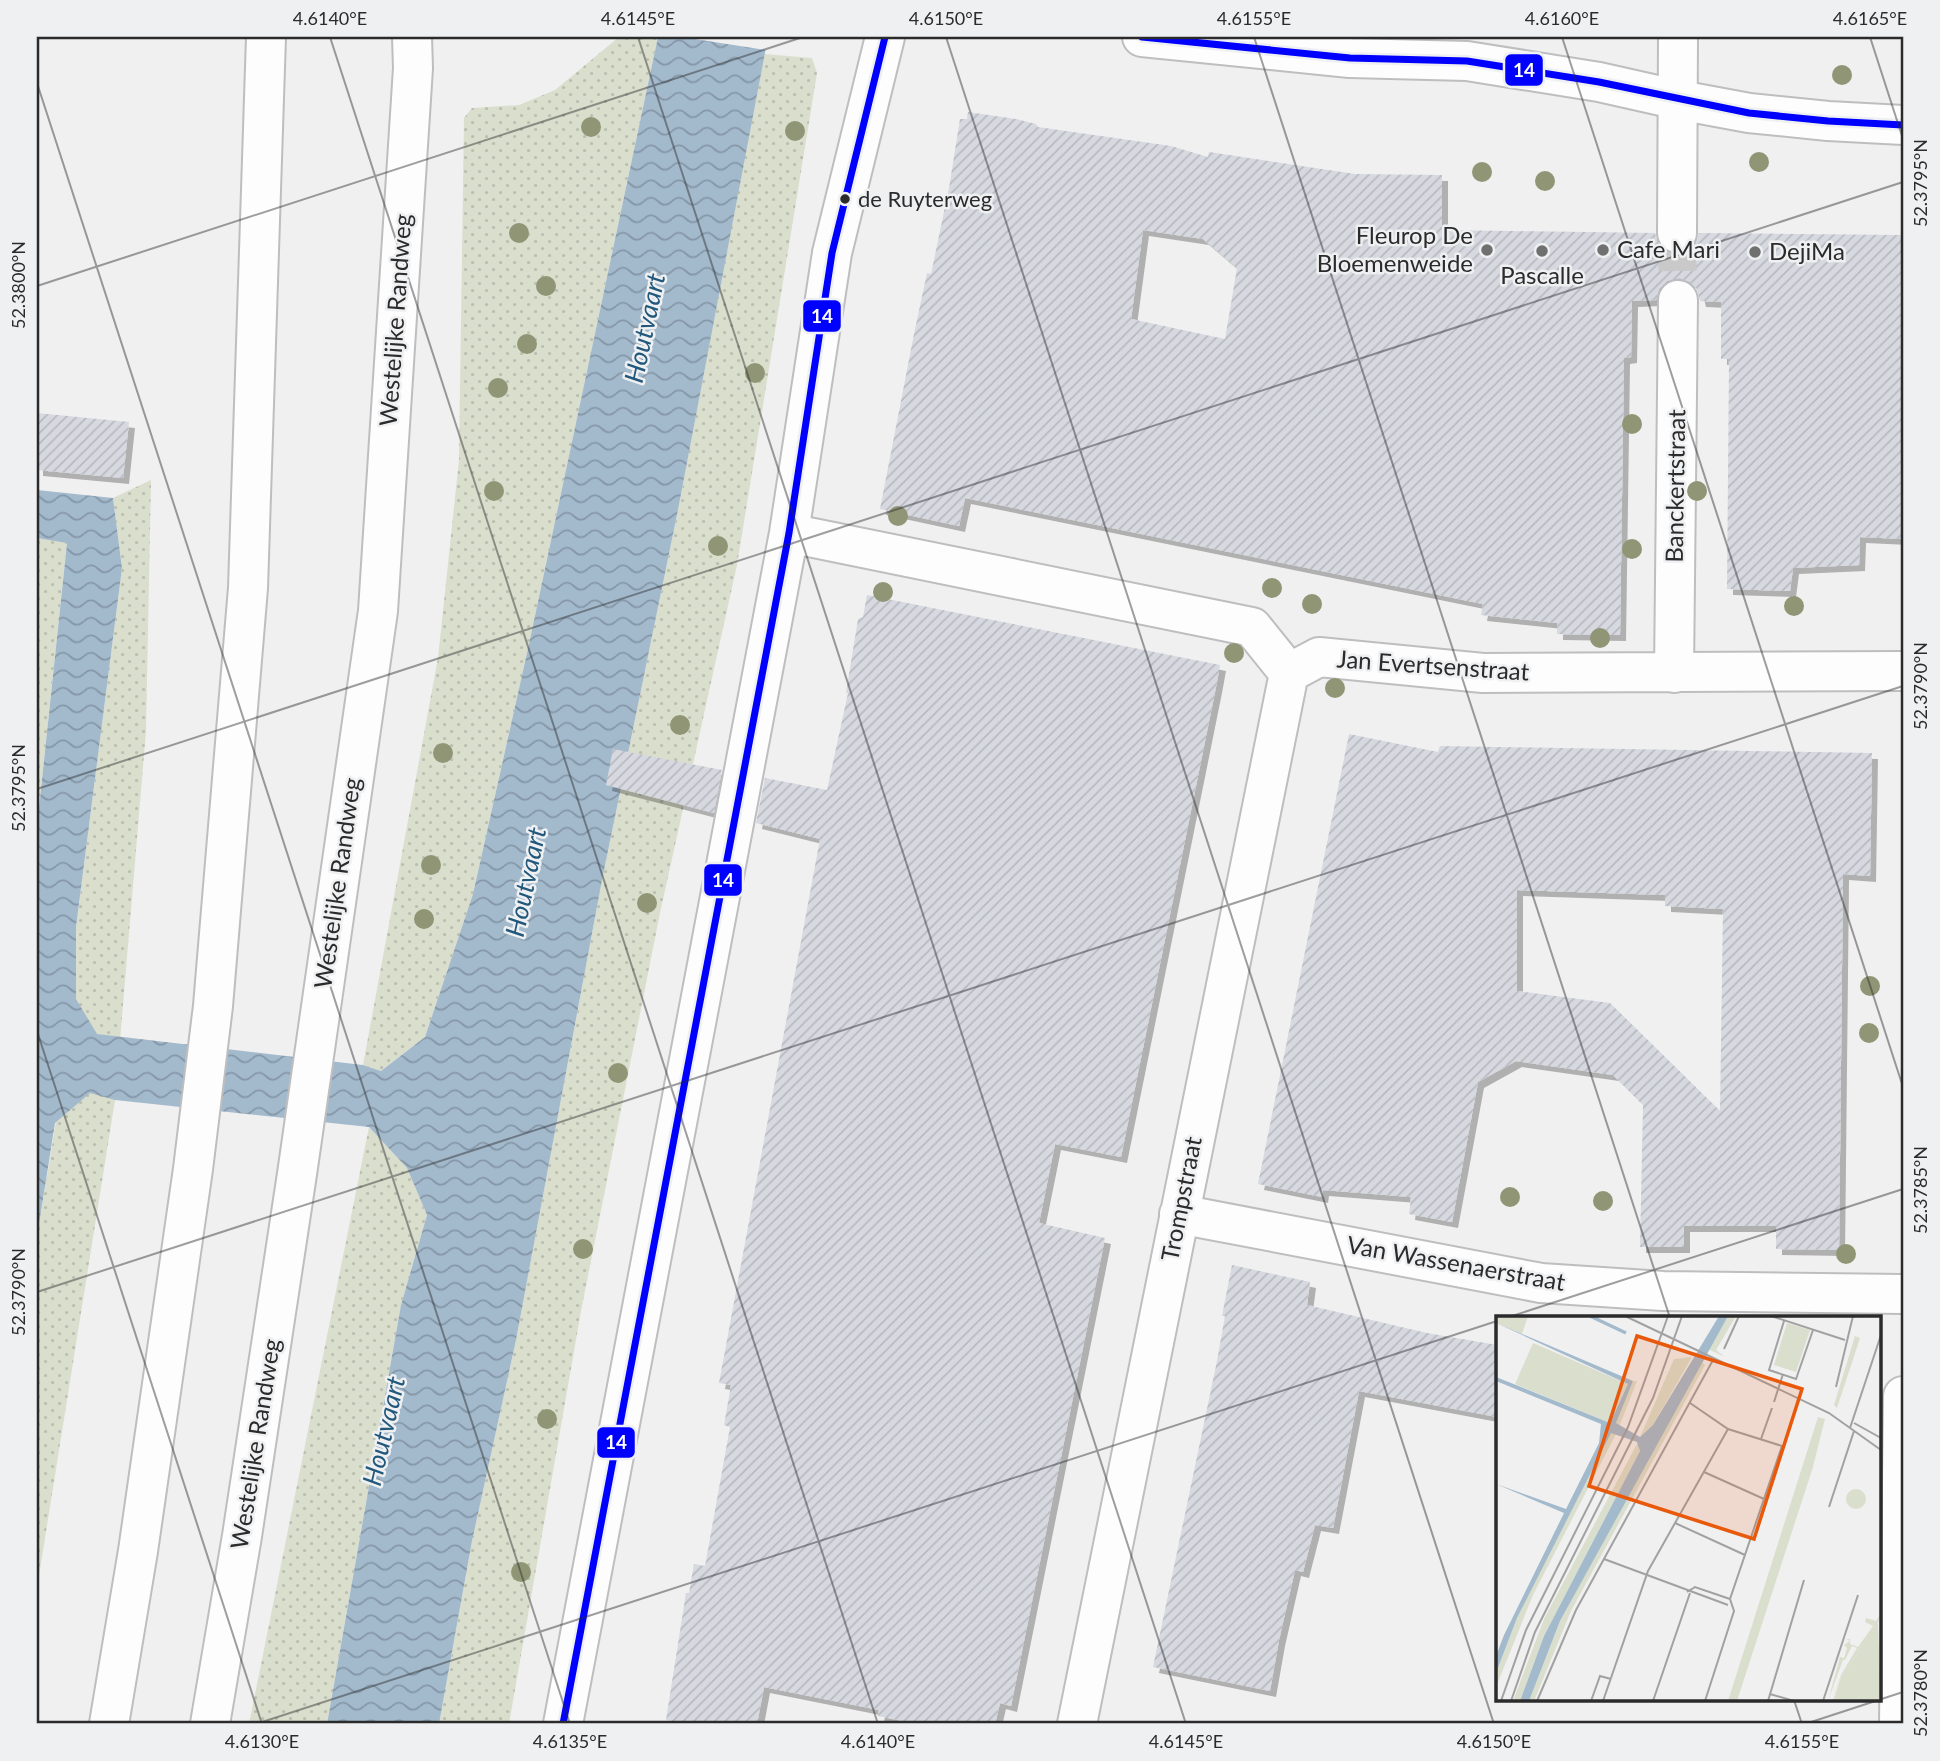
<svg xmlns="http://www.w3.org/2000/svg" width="1940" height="1761" viewBox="0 0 1940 1761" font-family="Lato,sans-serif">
	<defs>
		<pattern id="grass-dots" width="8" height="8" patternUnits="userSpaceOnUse" patternTransform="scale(1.75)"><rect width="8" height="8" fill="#dadecd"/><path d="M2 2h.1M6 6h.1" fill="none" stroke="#bbbfb0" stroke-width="1.8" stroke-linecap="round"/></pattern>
		<pattern id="water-waves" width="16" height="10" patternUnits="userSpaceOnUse" patternTransform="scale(1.75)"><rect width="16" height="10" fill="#a3bacd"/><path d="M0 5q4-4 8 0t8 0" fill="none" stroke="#8597a7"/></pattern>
		<pattern id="building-hatch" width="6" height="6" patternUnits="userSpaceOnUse" patternTransform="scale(1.75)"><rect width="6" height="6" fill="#d6d9e0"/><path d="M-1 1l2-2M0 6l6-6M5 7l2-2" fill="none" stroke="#b8bac0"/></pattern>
		<filter id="shadow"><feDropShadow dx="6" dy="6" stdDeviation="0" flood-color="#0004"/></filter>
	</defs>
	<rect width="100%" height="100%" fill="#f0f0f1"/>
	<path fill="url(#grass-dots)" d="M619,37H658L529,644L473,894L425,1037L381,1071L363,1065L438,658L459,460L464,118L472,108L519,105L555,90Z
		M764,54L812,58L817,73L737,565L660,913L581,1311L509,1724H439L472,1541L516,1340L602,880L678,510Z
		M151,480L146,731L115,1100L37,1588V1237L76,999V927L122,568L113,498Z
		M37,538L67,542L37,827Z
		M369,1127L407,1168L427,1215L401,1305L327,1724H249Z"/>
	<path fill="url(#water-waves)" d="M658,37L691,39L692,37H768L678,510L602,880L516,1340L472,1541L439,1724H327L401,1305L427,1215L407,1168L369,1127L115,1100L90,1093L55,1123L37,1237V827L67,543L37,538V490L113,498L122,568L76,927V999L97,1034L363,1065L381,1071L425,1037L473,894L529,644Z"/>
	<path fill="#f0f0f1" d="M682,37H770L766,50Z"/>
	<path fill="url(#building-hatch)" fill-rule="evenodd" filter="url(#shadow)" d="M968,112L1016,119L1036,124L1038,127L1171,146L1208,157L1209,152L1355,174L1442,175V230L1655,233L1658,244L1665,251L1676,255L1688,252L1696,243L1699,233L1903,235V539L1860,537L1859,565L1793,568L1790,591L1727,589L1729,359H1721V302L1700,301L1697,289L1690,282L1679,278L1667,281L1659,289L1656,300L1632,301L1631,357L1624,358L1620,635L1557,634V623L1481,615L1483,604L965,498L959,526L880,509L914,334L927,273L931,274L949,188L960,119H967ZM1143,230L1203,239L1237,268L1225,339L1131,319Z
		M37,413L129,422L123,478L37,470Z
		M867,595L1220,665L1216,687L1121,1157L1055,1144L1039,1223L1105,1238L1011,1706L1000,1703L995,1724H917L878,1716L879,1710L764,1687L757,1724H694L666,1720L686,1593H689L694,1564L705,1566L730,1427L724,1425L731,1385L719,1383L820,839L756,823L765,778L827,790L848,693H846L858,619L863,617Z
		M1349,734L1438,752L1440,746L1872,753L1870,876L1843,874L1839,1250L1776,1249V1226H1684V1247H1640L1643,1105L1613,1075L1516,1061L1478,1082L1452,1222L1409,1214L1411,1197L1323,1190L1322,1197L1258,1184ZM1517,890L1665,895V906L1723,909L1720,1111L1610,1003L1517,991Z
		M613,749L722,770L714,813L606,785Z
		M1232,1265L1310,1282L1307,1305L1427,1333L1497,1345V1417L1359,1391L1333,1528L1315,1525L1303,1572L1295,1570L1279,1640L1270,1691L1153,1667L1217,1361L1225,1316H1222Z"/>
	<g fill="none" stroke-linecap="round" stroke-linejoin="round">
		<path stroke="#c9c9ca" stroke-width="38" stroke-dasharray="38 19" stroke-linecap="butt" d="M1677,233L1678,300"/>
		<defs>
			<path id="minor" d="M1142,37L1350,58L1467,61L1599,82L1679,100L1749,113L1828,121L1903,125
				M1677,233L1678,37
				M789,533L1252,627L1289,673
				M1289,673L1319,657L1483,673L1903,671
				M1674,673L1678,300
				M1179,1214L1541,1283L1663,1291L1903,1294
				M563,1724L789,533L832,253L885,37
				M1077,1724L1289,673
				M1899,1724L1903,1396"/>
			<path id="major" d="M109,1724L138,1551L193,1169L213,1006L248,588L266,37
				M210,1724L242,1536L297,1174L378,611L413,68L412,37"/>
		</defs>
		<use href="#minor" stroke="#bebec0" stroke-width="42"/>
		<use href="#major" stroke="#bebec0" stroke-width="42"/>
		<use href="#minor" stroke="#fdfdfd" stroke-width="38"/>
		<use href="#major" stroke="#fdfdfd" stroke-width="38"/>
		<defs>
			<path id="bus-1" d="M1142,37L1350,58L1467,61L1599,82L1749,113L1828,121L1903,125
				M563,1724L789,533L832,253L885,37"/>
		</defs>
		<use href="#bus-1" stroke="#eff0f2" stroke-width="12"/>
		<use href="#bus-1" stroke="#00f" stroke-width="7"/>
	</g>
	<g fill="#909675">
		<circle cx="1842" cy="75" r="10"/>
		<circle cx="591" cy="127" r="10"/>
		<circle cx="795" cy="131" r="10"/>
		<circle cx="1759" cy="162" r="10"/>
		<circle cx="1482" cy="172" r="10"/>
		<circle cx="1545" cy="181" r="10"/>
		<circle cx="519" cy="233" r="10"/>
		<circle cx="546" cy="286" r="10"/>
		<circle cx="527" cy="344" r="10"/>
		<circle cx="755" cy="373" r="10"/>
		<circle cx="498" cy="388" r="10"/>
		<circle cx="1632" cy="424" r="10"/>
		<circle cx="494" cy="491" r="10"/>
		<circle cx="1697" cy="491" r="10"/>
		<circle cx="898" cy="516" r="10"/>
		<circle cx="718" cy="546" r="10"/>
		<circle cx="1632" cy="549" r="10"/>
		<circle cx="1272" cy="588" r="10"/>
		<circle cx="883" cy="592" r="10"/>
		<circle cx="1312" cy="604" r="10"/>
		<circle cx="1794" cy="606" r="10"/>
		<circle cx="1600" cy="638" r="10"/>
		<circle cx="1234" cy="653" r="10"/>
		<circle cx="1335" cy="688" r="10"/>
		<circle cx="680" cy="725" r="10"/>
		<circle cx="443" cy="753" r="10"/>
		<circle cx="431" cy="865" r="10"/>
		<circle cx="647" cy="903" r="10"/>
		<circle cx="424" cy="919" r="10"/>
		<circle cx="1870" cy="986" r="10"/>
		<circle cx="1869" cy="1033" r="10"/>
		<circle cx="618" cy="1073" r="10"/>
		<circle cx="1510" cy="1197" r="10"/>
		<circle cx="1603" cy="1201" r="10"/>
		<circle cx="583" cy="1249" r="10"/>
		<circle cx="1846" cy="1254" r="10"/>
		<circle cx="547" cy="1419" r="10"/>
		<circle cx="521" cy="1572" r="10"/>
	</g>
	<path fill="none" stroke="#2b2b2c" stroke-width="2" stroke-opacity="0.45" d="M330,37L878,1724M638,37L1186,1724M946,37L1494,1724M1254,37L1670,1318M1562,37L1903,1087M1870,37L1903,139M37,83L570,1724M37,286L803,37M37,789L1903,182M37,1031L262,1724M37,1292L1903,686M1506,1318L1903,1189M1794,1700L1802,1724M256,1724L1497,1321M1805,1724L1903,1692"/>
	<circle fill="#2b2b2c" stroke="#eff0f2" stroke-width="2.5" cx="845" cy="199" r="6"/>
	<g fill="#707071" stroke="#eff0f2" stroke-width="2.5">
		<circle cx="1487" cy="250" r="7"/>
		<circle cx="1603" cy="250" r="7"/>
		<circle cx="1542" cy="251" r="7"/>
		<circle cx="1755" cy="252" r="7"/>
	</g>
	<g text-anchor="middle" stroke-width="5" stroke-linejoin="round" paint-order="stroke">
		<g font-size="22" fill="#2b2b2c" stroke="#eff0f2" text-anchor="start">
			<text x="858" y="207">de Ruyterweg</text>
		</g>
		<g font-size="24" fill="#2b2b2c" stroke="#eff0f2" text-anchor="start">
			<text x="1473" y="244" text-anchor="end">Fleurop De<tspan x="1473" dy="28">Bloemenweide</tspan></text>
			<text x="1617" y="258">Cafe Mari</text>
			<text x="1769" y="260">DejiMa</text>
			<text x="1542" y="284" text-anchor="middle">Pascalle</text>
		</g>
		<g font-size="24" fill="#2b2b2c" stroke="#eff0f2">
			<text transform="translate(396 320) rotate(-86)" y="8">Westelijke Randweg</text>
			<text transform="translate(1676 486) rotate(-89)" y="8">Banckertstraat</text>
			<text transform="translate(1433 666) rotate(4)" y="8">Jan Evertsenstraat</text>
			<text transform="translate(338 883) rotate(-82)" y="8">Westelijke Randweg</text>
			<text transform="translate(1182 1199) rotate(-79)" y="8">Trompstraat</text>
			<text transform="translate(1456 1264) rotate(10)" y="8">Van Wassenaerstraat</text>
			<text transform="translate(256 1444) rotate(-81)" y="8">Westelijke Randweg</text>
		</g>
		<g font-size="26" font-style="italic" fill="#21587c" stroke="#eff0f2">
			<text transform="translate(645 328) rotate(-78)" y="9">Houtvaart</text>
			<text transform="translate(526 882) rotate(-78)" y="9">Houtvaart</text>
			<text transform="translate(384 1431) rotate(-77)" y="9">Houtvaart</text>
		</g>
	</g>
	<g transform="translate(1496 1316)">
		<rect width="385" height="385" fill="#f0f0f1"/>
		<path d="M0,0H32L26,18L0,7ZM232,0H240L220,34L229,41L212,33ZM291,7L314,14L300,56L278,49ZM359,20L364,22L341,92L338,89ZM37,27L132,68L114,107L19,68ZM196,41L157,109L144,121L178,43ZM205,45L209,49L75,295L38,385H33L64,305ZM137,65H141L121,116L37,279L0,371V357L21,302ZM142,126L144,135L48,320L24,385H17L48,303ZM385,297L381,309L345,361L335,385L346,357L361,332L356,330L349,344H347L332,385L344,341L348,342L351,332L348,329L354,325L350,323H354V328L362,331L377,310L369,306L370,302L380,305Z" fill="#dadecd"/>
		<path d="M322,101L329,103L317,151L241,385H232Z" fill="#dadecd"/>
		<path d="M293,13L308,18L298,50L282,45ZM350 183a10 10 0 1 1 20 0a10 10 0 1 1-20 0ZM382,307L385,385H337L345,361Z" fill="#dadecd"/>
		<path d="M223,0H232L64,305L33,385H24L48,320L144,135L141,126L115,117L21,302L0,357V340L8,319L68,197L0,168L70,193L103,127L105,108L0,65V61L114,107L132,68L0,7L137,65L120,107L144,121L157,109Z" fill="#a3bacd"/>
		<path fill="none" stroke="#a3bacd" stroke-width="3.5" d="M94,0L130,17"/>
		<path fill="none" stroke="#a1a1a2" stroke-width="2" d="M129,0L333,97L385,134M275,0L349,24M288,5L273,54L300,63L317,14M228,33L243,0M340,71L357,0M278,86L287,58M194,87L232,113L286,130L234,283L238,295L209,385M358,107L385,122M354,112L385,19M265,123L276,92M208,156L268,183M333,191L358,115M179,207L249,239M108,243L232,289M191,276L199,271L234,283M274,378L298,385M5,385L30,314L132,111L172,0M15,385L39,316L157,82L186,0M41,385L80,294L217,44M95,385L104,360L115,363M107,385L152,255L232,113M157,385L194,277M272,385L308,264M327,385L362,279"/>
		<path fill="#e8590c" fill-opacity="0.15" stroke="#e8590c" stroke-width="3.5" d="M141,20L306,73L258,223L93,170Z"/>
		<rect width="385" height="385" fill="none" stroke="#2b2b2c" stroke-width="3.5"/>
	</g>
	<g stroke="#eff0f2" stroke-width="2.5">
		<rect x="1504" y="53" width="40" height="34" rx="7" fill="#00f"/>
		<rect x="802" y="299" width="40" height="34" rx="7" fill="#00f"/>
		<rect x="703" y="863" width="40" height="34" rx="7" fill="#00f"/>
		<rect x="596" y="1426" width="40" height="33" rx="7" fill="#00f"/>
	</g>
	<g font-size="19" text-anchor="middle" font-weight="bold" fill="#fff">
		<text x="1524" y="77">14</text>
		<text x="822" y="323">14</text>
		<text x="723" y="887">14</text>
		<text x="616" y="1449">14</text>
	</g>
	<rect width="1940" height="1761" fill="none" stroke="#eff0f2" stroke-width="77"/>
	<rect x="38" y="38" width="1864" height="1684" fill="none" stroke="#2b2b2c" stroke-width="2.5"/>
	<g font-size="18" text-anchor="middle" fill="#2b2b2c">
		<text x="330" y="25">4.6140°E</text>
		<text x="638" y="25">4.6145°E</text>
		<text x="946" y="25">4.6150°E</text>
		<text x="1254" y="25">4.6155°E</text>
		<text x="1562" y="25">4.6160°E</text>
		<text x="1870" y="25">4.6165°E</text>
		<text transform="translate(1921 183) rotate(-90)" y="6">52.3795°N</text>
		<text transform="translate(19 285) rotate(-90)" y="6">52.3800°N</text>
		<text transform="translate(1921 686) rotate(-90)" y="6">52.3790°N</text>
		<text transform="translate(19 788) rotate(-90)" y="6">52.3795°N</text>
		<text transform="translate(1921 1190) rotate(-90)" y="6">52.3785°N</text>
		<text transform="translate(19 1292) rotate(-90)" y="6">52.3790°N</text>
		<text transform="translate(1921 1693) rotate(-90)" y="6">52.3780°N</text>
		<text x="262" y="1748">4.6130°E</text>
		<text x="570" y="1748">4.6135°E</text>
		<text x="878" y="1748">4.6140°E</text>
		<text x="1186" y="1748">4.6145°E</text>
		<text x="1494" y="1748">4.6150°E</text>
		<text x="1802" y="1748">4.6155°E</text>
	</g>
</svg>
